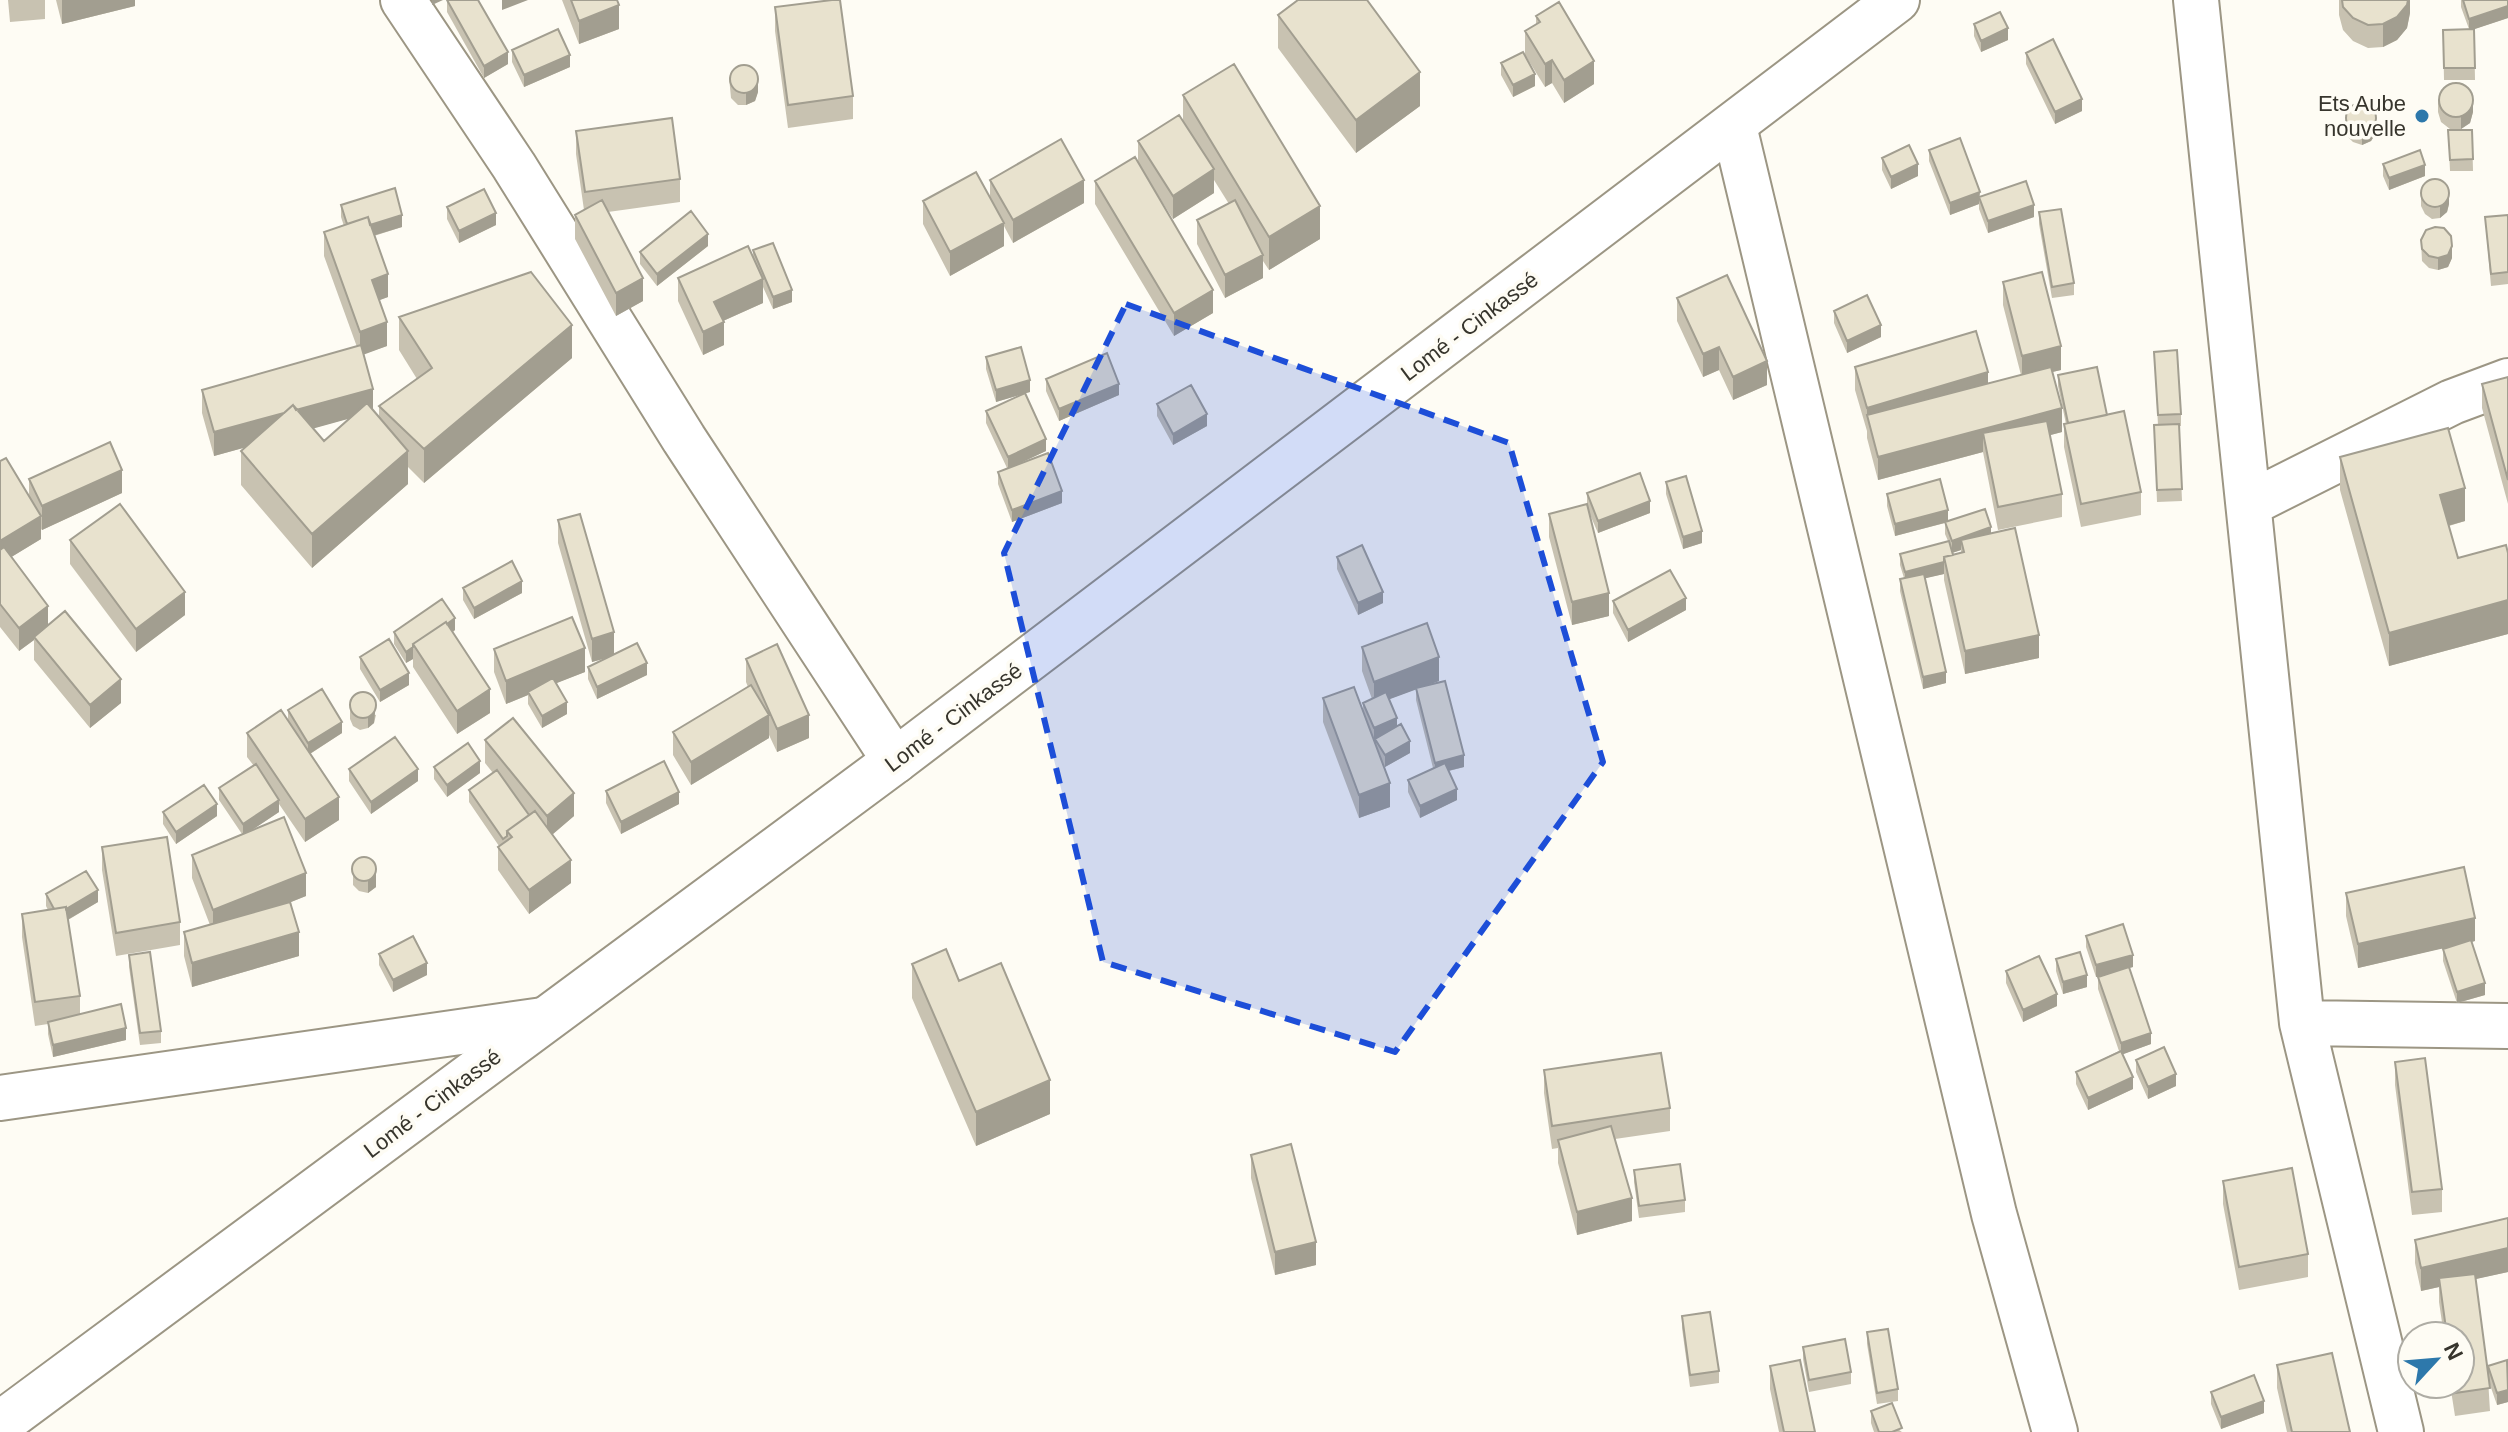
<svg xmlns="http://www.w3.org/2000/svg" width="2508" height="1432" viewBox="0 0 2508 1432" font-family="Arial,sans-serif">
	<rect width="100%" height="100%" fill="#fefcf4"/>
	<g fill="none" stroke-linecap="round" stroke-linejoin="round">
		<defs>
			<path id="minor" d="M403,0L514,166L684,439L895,761
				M2196,0L2302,1023L2401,1432
				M1734,126L1994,1214L2055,1432
				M2249,504L2452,402L2508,381
				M2302,1023L2508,1026
				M0,1098L543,1020"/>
			<path id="trunk" d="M0,1424L895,761L1897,0"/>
		</defs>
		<use href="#minor" stroke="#9c9684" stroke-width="48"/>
		<use href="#trunk" stroke="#9c9684" stroke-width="48"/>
		<use href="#minor" stroke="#fff" stroke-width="44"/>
		<use href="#trunk" stroke="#fff" stroke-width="44"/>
	</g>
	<path fill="#c8c2b1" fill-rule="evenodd" d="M8,0H45V19L10,22Z
		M56,0H135V6L62,24Z
		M447,0L508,64L484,78L447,12Z
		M562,0H617L619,29L579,44Z
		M2339,0H2410V13L2407,28L2397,40L2383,47L2368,48L2353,41L2343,30L2339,15Z
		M2461,0H2508V18L2474,29L2475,80H2444L2443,30L2469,29L2461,7Z
		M775,7L853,96V119L788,128L775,31Z
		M1278,15L1420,106L1356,153L1278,48Z
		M1536,16L1594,84L1564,103L1552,83L1545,87L1525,55V31L1536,25Z
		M1974,24L2008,40L1981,52L1974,36Z
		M512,50L570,67L524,87L512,62Z
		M2026,53L2082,111L2055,124L2026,64Z
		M1501,63L1535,86L1513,97L1501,75Z
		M729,77L758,92L755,101L746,105H738L731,98Z
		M1183,95L1320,239L1269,270L1263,261V278L1225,298L1197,244V220L1229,204L1214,180V193L1173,219L1148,180L1213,313L1174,336L1095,204V181L1138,163V141L1183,121Z
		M2438,100L2473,112L2470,123L2461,129H2450L2441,122L2438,112Z
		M2346,114L2376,133L2371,141L2362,145L2353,142L2347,136Z
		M2448,130H2472L2473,171H2450Z
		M576,131L680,179V202L608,212L643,301L616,316L575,239V215L584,210L576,154Z
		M1929,150L1980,197L2034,217L1988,233L1979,209V204L1950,215L1929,161Z
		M1882,158L1918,176L1891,189L1882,170Z
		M2383,164L2425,176L2389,190L2383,176Z
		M990,180L1084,203L1013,243L1004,226V246L950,276L923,224V201L990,198Z
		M2421,194L2449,204L2447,212L2440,218L2432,219L2425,214L2421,206Z
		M341,205L402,227L374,236L388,297L379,300L387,346L363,354L373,410L379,417V406L417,379L399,350V317L572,358L424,483L408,467V484L312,568L241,485V451L246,447L214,456L202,413V390L357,347L324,256V232L344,226L341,217ZM350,418L324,441L313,428Z
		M447,207L496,225L459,243L447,219Z
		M2039,212L2074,283V295L2052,298L2039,224Z
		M2508,215V284L2491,286L2485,217Z
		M2421,240L2452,258L2448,267L2438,270L2429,268L2422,261Z
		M708,246L657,286L640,264V252Z
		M753,250L792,302L773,309L763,287V303L723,321L724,345L703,355L678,301V278L753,257Z
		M2003,282L2061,370L2052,372L2062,432L2050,435L2062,494V517L1998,530L1983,452L1878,480L1867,438V431L1855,390V367L1988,383L2021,375L2003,305Z
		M1677,298L1767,385L1733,400L1719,370L1703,377L1677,321Z
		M1834,311L1881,337L1847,353L1834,323Z
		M2154,352L2181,414V426H2179L2182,501L2157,502L2154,425H2158Z
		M986,357L1030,392L1025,393L1046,451L1015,465L1062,503L1012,522L998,484V472L1007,468L986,423V411L1022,394L996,402L986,369Z
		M2058,375L2107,414L2141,492V515L2081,527L2064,447V424H2066L2058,386Z
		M2508,377V504L2482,408V384Z
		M1046,379L1119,395L1059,421L1046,391Z
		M1157,404L1207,426L1173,445L1157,416Z
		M2340,457L2465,521L2449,526L2458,558L2508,553V634L2389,666L2340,490Z
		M0,461L29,496V479L122,493L42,530L41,529V539L11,557L48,626L121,703L90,728L34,660V640L19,651L0,627Z
		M1666,482L1702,543L1683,549L1666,494Z
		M1587,493L1650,513L1598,533L1588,510L1609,616L1572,625L1549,537V514L1587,504Z
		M1887,494L1948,521L1991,533L2039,658L1965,674L1944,580V574L1925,578L1946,683L1923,689L1900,591V579L1904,578L1900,565V554L1948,541L1945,534V523L1895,536L1887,506ZM1961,550V553L1953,555L1952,553Z
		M558,520L614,654L647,675L597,699L588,679V667L606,658L592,662L558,543Z
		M70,540L185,615L136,652L70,564Z
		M1337,557L1383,603L1358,615L1337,569Z
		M463,588L522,593L474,619L463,600Z
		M1613,601L1686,610L1628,642L1613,613Z
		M455,630L453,632L490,713L457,734L413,667V659L406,663L394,644V632Z
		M1362,647L1439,681L1427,685L1464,767L1449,771L1457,800L1420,818L1408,792V780L1433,768L1416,700V689L1389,699L1397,726L1410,753L1385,767L1383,764L1390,807L1359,818L1323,722V698L1363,710V703L1372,699L1362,671Z
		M494,649L585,672L556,683L567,714L542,728L528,704V695L506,704L494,672Z
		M360,657L409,685L380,702L360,669Z
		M746,659L809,738L777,752L769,735V738L691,785L673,755V732L748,687L746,682Z
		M350,707L376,715L374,723L368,728L360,730L353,726L350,719Z
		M288,710L342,733L310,754L339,820L305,842L279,804V812L250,831L306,896L291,902L299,956L192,987L184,956V932L210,925L192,878V855L242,834L219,800V788L254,766L247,757V733L288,719Z
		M485,740L574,816L552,835L571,883L529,914L498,870V847L499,846L469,802V790L493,773L485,763Z
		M434,767L480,773L447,797L434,779Z
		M349,769L418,781L371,814L349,781Z
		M606,791L679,804L621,834L606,803Z
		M163,812L217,816L176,844L163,824Z
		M102,847L180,922V945L116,956L102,870Z
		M353,863L376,887L368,893L359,891L353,885Z
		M2346,893L2475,941L2472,942L2485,995L2457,1003L2443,961V949L2451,946L2358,968L2346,916Z
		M46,894L98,902L68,920L80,996V1014L126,1040L53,1057L48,1034V1024L35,1026L22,937V914L48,910L46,906Z
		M2086,936L2133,967L2129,968L2151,1044L2123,1054L2133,1089L2088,1110L2076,1084V1072L2119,1051L2098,989V977L2110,973L2096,977L2086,947Z
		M379,954L427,975L393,992L379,965Z
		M129,955L161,1031V1043L140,1045L129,967Z
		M2056,959L2087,987L2063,994L2056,971Z
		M912,964L959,981L1050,1114L976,1146L912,998Z
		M2006,971L2057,1006L2023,1022L2006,983Z
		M2136,1060L2176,1086L2148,1099L2136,1072Z
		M2395,1062L2442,1189V1212L2412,1215L2395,1085Z
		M1544,1070L1670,1108V1131L1615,1139L1632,1221L1577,1235L1558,1163V1148L1552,1149L1544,1093Z
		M1251,1155L1316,1265L1275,1275L1251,1178Z
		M1634,1170L1685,1200V1212L1639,1218L1634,1182Z
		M2223,1181L2308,1254V1277L2239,1290L2223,1204Z
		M2508,1218V1272L2475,1279L2488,1376V1366L2508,1361V1402L2497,1405L2488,1379L2490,1411L2455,1416L2450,1384H2460V1336H2444L2439,1302V1287L2421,1291L2415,1263V1240Z
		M1682,1316L1719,1371V1383L1690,1387L1682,1328Z
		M1867,1332L1898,1389V1401L1877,1404L1867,1344Z
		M1803,1347L1851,1372V1384L1809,1392L1803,1359Z
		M2277,1365L2350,1432H2287L2277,1388Z
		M1770,1366L1815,1432H1779L1770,1389Z
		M2211,1392L2264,1413L2221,1429L2211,1404Z
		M1871,1411L1902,1432H1874L1871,1423Z"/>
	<path fill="#a29e90" d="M62,0H135V6L62,24Z
		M432,0H443L432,5Z
		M502,0H528L502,10Z
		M2408,0H2410V13L2407,28L2397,40L2383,47V24Z
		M619,5V29L579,44V21Z
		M2508,6V18L2469,31V19Z
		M2008,28V40L1981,52V41Z
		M508,52V64L484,78V66Z
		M570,55V67L524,87V75Z
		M1552,60V83L1545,87V64Z
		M1594,61V84L1564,103V80Z
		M1420,72V106L1356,153V120Z
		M1535,74V86L1513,97V85Z
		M758,80V92L755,101L746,105V93Z
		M2082,99V111L2055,124V112Z
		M2473,100V112L2470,123L2461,129V117Z
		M2376,121V133L2371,141L2362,145V133Z
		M1918,164V176L1891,189V177Z
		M2425,165V176L2389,190V178Z
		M1214,169V193L1173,219V196Z
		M1084,180V203L1013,243V220Z
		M1980,192L1979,204L1950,215V203Z
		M2449,192V204L2447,212L2440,218V206Z
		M2034,205V217L1988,233V221Z
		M1320,206V239L1269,270V237Z
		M496,213V225L459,243V231Z
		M402,215V227L349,243V231Z
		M1004,223V246L950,276V252Z
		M708,234V246L657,286V274Z
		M2452,246V258L2448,267L2438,270V258Z
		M1263,255V278L1225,298V275Z
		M388,274V297L372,303V280Z
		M643,278V301L616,316V293Z
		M763,279V303L714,325V302Z
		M792,290V302L773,309V297Z
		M1213,290V313L1174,336V313Z
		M387,322V346L360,356V332Z
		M724,322V345L703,355V332Z
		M572,325V358L424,483V449Z
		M1881,325V337L1847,353V341Z
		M2061,346V370L2022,379V356Z
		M1719,347V370L1703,377V354Z
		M1767,361V385L1733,400V377Z
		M1988,372V396L1867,415V431V408Z
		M1030,380V392L996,402V390Z
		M1119,384V395L1059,421V409Z
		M373,389V412L214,456V432Z
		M2062,408V432L1987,452L1983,433V452L1878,480V457Z
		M1207,414V426L1173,445V434Z
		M1046,439V451L1008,469V457Z
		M408,451V484L312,568V534Z
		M122,470V493L42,530V506Z
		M2465,488V521L2440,528V495Z
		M1062,491V503L1012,522V510Z
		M1650,501V513L1598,533V521Z
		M1948,510V522L1895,536V524Z
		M41,516V539L0,564V541Z
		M1991,527V539L1961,540V550L1952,553V541Z
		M1702,531V543L1683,549V537Z
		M1944,562V574L1905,583V572Z
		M522,581V593L474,619V608Z
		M185,592V615L136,652V629Z
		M1383,592V603L1358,615V603Z
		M1609,593V616L1572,625V602Z
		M1686,598V610L1628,642V630Z
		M2508,600V634L2389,666V633Z
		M48,606V629L34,637V640L19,651V628Z
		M455,618V630L420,654L415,646Z
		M614,632V656L592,662V639Z
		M2039,635V658L1965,674V651Z
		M413,647V659L406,663V652Z
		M585,648V672L529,694L528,692V695L506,704V681Z
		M1439,657V681L1374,705V682Z
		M647,663V675L597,699V687Z
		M1946,672V683L1923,689V677Z
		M409,673V685L380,702V690Z
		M121,679V703L90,728V705Z
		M490,689V713L457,734V711Z
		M567,702V714L542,728V716Z
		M376,703L374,723L368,728V717Z
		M769,715V738L691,785V762Z
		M809,715V738L777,752V729Z
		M1397,718V729L1374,740V728Z
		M342,722V733L308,755V743Z
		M1410,741V753L1385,767V755Z
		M1464,755V767L1435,774V763Z
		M480,761V773L447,797V785Z
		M418,769V781L371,814V802Z
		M1390,783V807L1359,818V795Z
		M1457,789V800L1420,818V806Z
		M679,792V804L621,834V822Z
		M574,793V816L547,839V816Z
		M339,797V820L305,842V819Z
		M279,800V812L243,836V824Z
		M217,804V816L176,844V832Z
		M571,860V883L529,914V890Z
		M376,865V887L368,893V881Z
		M306,873V896L213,933V910Z
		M98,890V902L57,926V914Z
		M2475,918V941L2358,968V944Z
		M299,932V956L192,987V963Z
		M2133,955V967L2096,977V965Z
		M427,963V975L393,992V980Z
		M2087,975V987L2063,994V982Z
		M2485,983V995L2457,1003V992Z
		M2057,994V1006L2023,1022V1010Z
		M126,1028V1040L53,1057V1045Z
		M2151,1033V1044L2121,1055V1043Z
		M2176,1074V1086L2148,1099V1087Z
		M2133,1077V1089L2088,1110V1098Z
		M1050,1080V1114L976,1146V1112Z
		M1632,1198V1221L1577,1235V1212Z
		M1316,1242V1265L1275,1275V1252Z
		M2508,1248V1272L2440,1287L2439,1278V1287L2421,1291V1268Z
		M2508,1390V1402L2497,1405V1393Z
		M2264,1401V1413L2221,1429V1417Z"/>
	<path fill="#e8e2ce" stroke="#a29e90" stroke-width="2" d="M447,0H478L508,52L484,66Z
		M571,0H617L619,5L579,21Z
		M832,0H840L853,96L788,105L775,7Z
		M1298,0H1367L1420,72L1356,120L1278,15Z
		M2342,0H2408L2407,5L2397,17L2383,24L2368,25L2353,18L2343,7Z
		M2463,0H2508V6L2469,19Z
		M1559,2L1594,61L1564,80L1552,60L1545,64L1525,31L1540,22L1536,16Z
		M2000,12L2008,28L1981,41L1974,24Z
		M558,29L570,55L524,75L512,50Z
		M2474,29L2475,68H2444L2443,30Z
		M2053,39L2082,99L2055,112L2026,53Z
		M1523,52L1535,74L1513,85L1501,63Z
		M1234,64L1320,206L1269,237L1183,95Z
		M730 79a14 14 0 1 1 28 0a14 14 0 1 1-28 0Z
		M2439 100a17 17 0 1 1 34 0a17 17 0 1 1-34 0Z
		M2346 118a15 15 0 1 1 30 0a15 15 0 1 1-30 0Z
		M1179,115L1214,169L1173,196L1138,141Z
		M672,118L680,179L585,192L576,131Z
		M2448,130H2472L2473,159L2450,160Z
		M1960,138L1980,192L1950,203L1929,150Z
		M1061,139L1084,180L1013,220L990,180Z
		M1909,145L1918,164L1891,177L1882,158Z
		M2420,150L2425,165L2389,178L2383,164Z
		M1135,157L1213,290L1174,313L1095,181Z
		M976,172L1004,223L950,252L923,201Z
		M2421 193a14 14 0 1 1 28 0a14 14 0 1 1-28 0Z
		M2026,181L2034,205L1988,221L1979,197Z
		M395,188L402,215L370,225L368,217L347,224L341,205Z
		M484,189L496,213L459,231L447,207Z
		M602,200L643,278L616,293L575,215Z
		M1235,200L1263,255L1225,275L1197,220Z
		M2061,209L2074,283L2052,287L2039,212Z
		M691,211L708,234L657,274L640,252Z
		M2508,215V272L2491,274L2485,217Z
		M368,217L388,274L372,280L387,322L360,332L324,232Z
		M2435,227L2444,228L2451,236L2452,246L2448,255L2438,258L2429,256L2422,249L2421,240L2426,230Z
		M773,243L792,290L773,297L753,250Z
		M748,246L763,279L714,302L724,322L703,332L678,278Z
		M531,272L572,325L424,449L379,406L432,368L399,317Z
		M2042,272L2061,346L2022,356L2003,282Z
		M1727,275L1767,361L1733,377L1719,347L1703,354L1677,298Z
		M1867,295L1881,325L1847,341L1834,311Z
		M1976,331L1988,372L1867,408L1855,367Z
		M361,345L373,389L296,410L293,405L284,413L214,432L202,390Z
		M1021,347L1030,380L996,390L986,357Z
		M2177,350L2181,414L2158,415L2154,352Z
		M1107,353L1119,384L1059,409L1046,379Z
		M2051,367L2062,408L1878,457L1867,415Z
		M2097,367L2107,415L2068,423L2058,375Z
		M2508,377V480L2482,384Z
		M1191,385L1207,414L1173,434L1157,404Z
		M1025,393L1046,439L1008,457L986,411Z
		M367,403L408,451L312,534L241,451L293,405L324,441Z
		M2124,411L2141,492L2081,504L2064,424Z
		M2047,421L2062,494L1998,507L1983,433Z
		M2179,424L2182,489L2157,490L2154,425Z
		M2448,428L2465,488L2440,495L2458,558L2506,545L2508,553V600L2389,633L2340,457Z
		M110,442L122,470L42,506L29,479Z
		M1048,453L1062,491L1012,510L998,472Z
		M6,458L41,516L0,541V461Z
		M1640,473L1650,501L1598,521L1587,493Z
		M1686,476L1702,531L1683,537L1666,482Z
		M1940,479L1948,510L1895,524L1887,494Z
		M120,504L185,592L136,629L70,540Z
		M1587,504L1609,593L1572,602L1549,514Z
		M1985,509L1991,527L1952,541L1945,522Z
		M580,514L614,632L592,639L558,520Z
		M2015,528L2039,635L1965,651L1944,557L1964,552L1961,540Z
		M1949,541L1953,555L1944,557V562L1905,572L1900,554Z
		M1362,545L1383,592L1358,603L1337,557Z
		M4,547L48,606L19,628L0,604V550Z
		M512,561L522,581L474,608L463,588Z
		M1670,570L1686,598L1628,630L1613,601Z
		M1924,574L1946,672L1923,677L1900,579Z
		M442,599L455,618L447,624L446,622L413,644V647L406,652L394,632Z
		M65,611L121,679L90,705L34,637Z
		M572,617L585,648L506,681L494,649Z
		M446,622L490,689L457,711L413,644Z
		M1427,623L1439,657L1374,682L1362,647Z
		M389,639L409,673L380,690L360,657Z
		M637,643L647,663L597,687L588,667Z
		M777,644L809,715L777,729L746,659Z
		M553,678L567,702L542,716L528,692Z
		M1445,681L1464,755L1435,763L1416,688Z
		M751,685L769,715L691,762L673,732Z
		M1354,687L1390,783L1359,795L1323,698Z
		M322,689L342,722L308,743L288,710Z
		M1386,692L1397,718L1374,728L1363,703Z
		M350 705a13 13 0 1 1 26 0a13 13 0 1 1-26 0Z
		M281,710L339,797L305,819L247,733Z
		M513,718L574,793L547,816L485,740Z
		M1401,724L1410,741L1385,755L1375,739Z
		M395,737L418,769L371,802L349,769Z
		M468,743L480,761L447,785L434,767Z
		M664,761L679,792L621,822L606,791Z
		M1445,763L1457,789L1420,806L1408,780Z
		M256,764L279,800L243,824L219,788Z
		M497,770L529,815L507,831V836L503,839L469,790Z
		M204,785L217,804L176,832L163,812Z
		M535,811L571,860L529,890L498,847L512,837L507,831Z
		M284,817L306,873L213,910L192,855Z
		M167,837L180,922L116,933L102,847Z
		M352 869a12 12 0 1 1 24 0a12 12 0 1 1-24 0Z
		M2464,867L2475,918L2358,944L2346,893Z
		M86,871L98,890L66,909V907L54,909L46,894Z
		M290,902L299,932L192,963L184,932Z
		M66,907L80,996L35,1002L22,914Z
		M2123,924L2133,955L2096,965L2086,936Z
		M413,936L427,963L393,980L379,954Z
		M2471,940L2485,983L2457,992L2443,949Z
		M946,949L959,981L1001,963L1050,1080L976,1112L912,964Z
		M150,952L161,1031L140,1033L129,955Z
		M2080,952L2087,975L2063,982L2056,959Z
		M2039,956L2057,994L2023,1010L2006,971Z
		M2129,967L2151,1033L2121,1043L2098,977Z
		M121,1004L126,1028L53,1045L48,1022Z
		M2164,1047L2176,1074L2148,1087L2136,1060Z
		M2121,1051L2133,1077L2088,1098L2076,1072Z
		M1661,1053L1670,1108L1552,1126L1544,1070Z
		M2425,1058L2442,1189L2412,1192L2395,1062Z
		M1611,1126L1632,1198L1577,1212L1558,1140Z
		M1291,1144L1316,1242L1275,1252L1251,1155Z
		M1680,1164L1685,1200L1639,1206L1634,1170Z
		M2292,1168L2308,1254L2239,1267L2223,1181Z
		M2508,1218V1248L2421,1268L2415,1240Z
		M2475,1274L2490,1388L2455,1393L2454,1384H2460V1336H2447L2439,1278Z
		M1710,1312L1719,1371L1690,1375L1682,1316Z
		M1888,1329L1898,1389L1877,1393L1867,1332Z
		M1845,1339L1851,1372L1809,1380L1803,1347Z
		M2332,1353L2350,1432H2292L2277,1365Z
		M1800,1360L1815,1432H1784L1770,1366Z
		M2507,1360L2508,1390L2497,1393L2488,1366Z
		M2254,1375L2264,1401L2221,1417L2211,1392Z
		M1892,1403L1902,1428L1892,1432H1879L1871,1411Z"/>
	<path fill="#1d4ed8" fill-opacity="0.2" stroke="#1d4ed8" stroke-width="6" stroke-dasharray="16 10" stroke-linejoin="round" d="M1126,304L1509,443L1603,762L1395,1052L1103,962L1004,553Z"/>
	<circle fill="#2d78ab" stroke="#fefcf4" stroke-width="3" cx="2422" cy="116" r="8"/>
	<g text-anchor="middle" stroke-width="7" stroke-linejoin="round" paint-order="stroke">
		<g font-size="22" fill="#37352d" stroke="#fefcf4" text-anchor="end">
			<text x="2406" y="111">Ets Aube<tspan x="2406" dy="25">nouvelle</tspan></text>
		</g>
		<g font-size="22" fill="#37352d" stroke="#fefcf4">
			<text transform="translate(1469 326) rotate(-37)" y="8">Lomé - Cinkassé</text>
			<text transform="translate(953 717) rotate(-37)" y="8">Lomé - Cinkassé</text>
			<text transform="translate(432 1103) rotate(-37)" y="8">Lomé - Cinkassé</text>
		</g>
	</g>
	<g transform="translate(2436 1360) rotate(64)"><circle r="38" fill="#fefcf4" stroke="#aeaca4" stroke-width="2"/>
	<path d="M0-6L14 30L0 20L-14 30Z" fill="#2d78ab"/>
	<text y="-12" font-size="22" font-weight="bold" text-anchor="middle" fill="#37352d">N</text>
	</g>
</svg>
